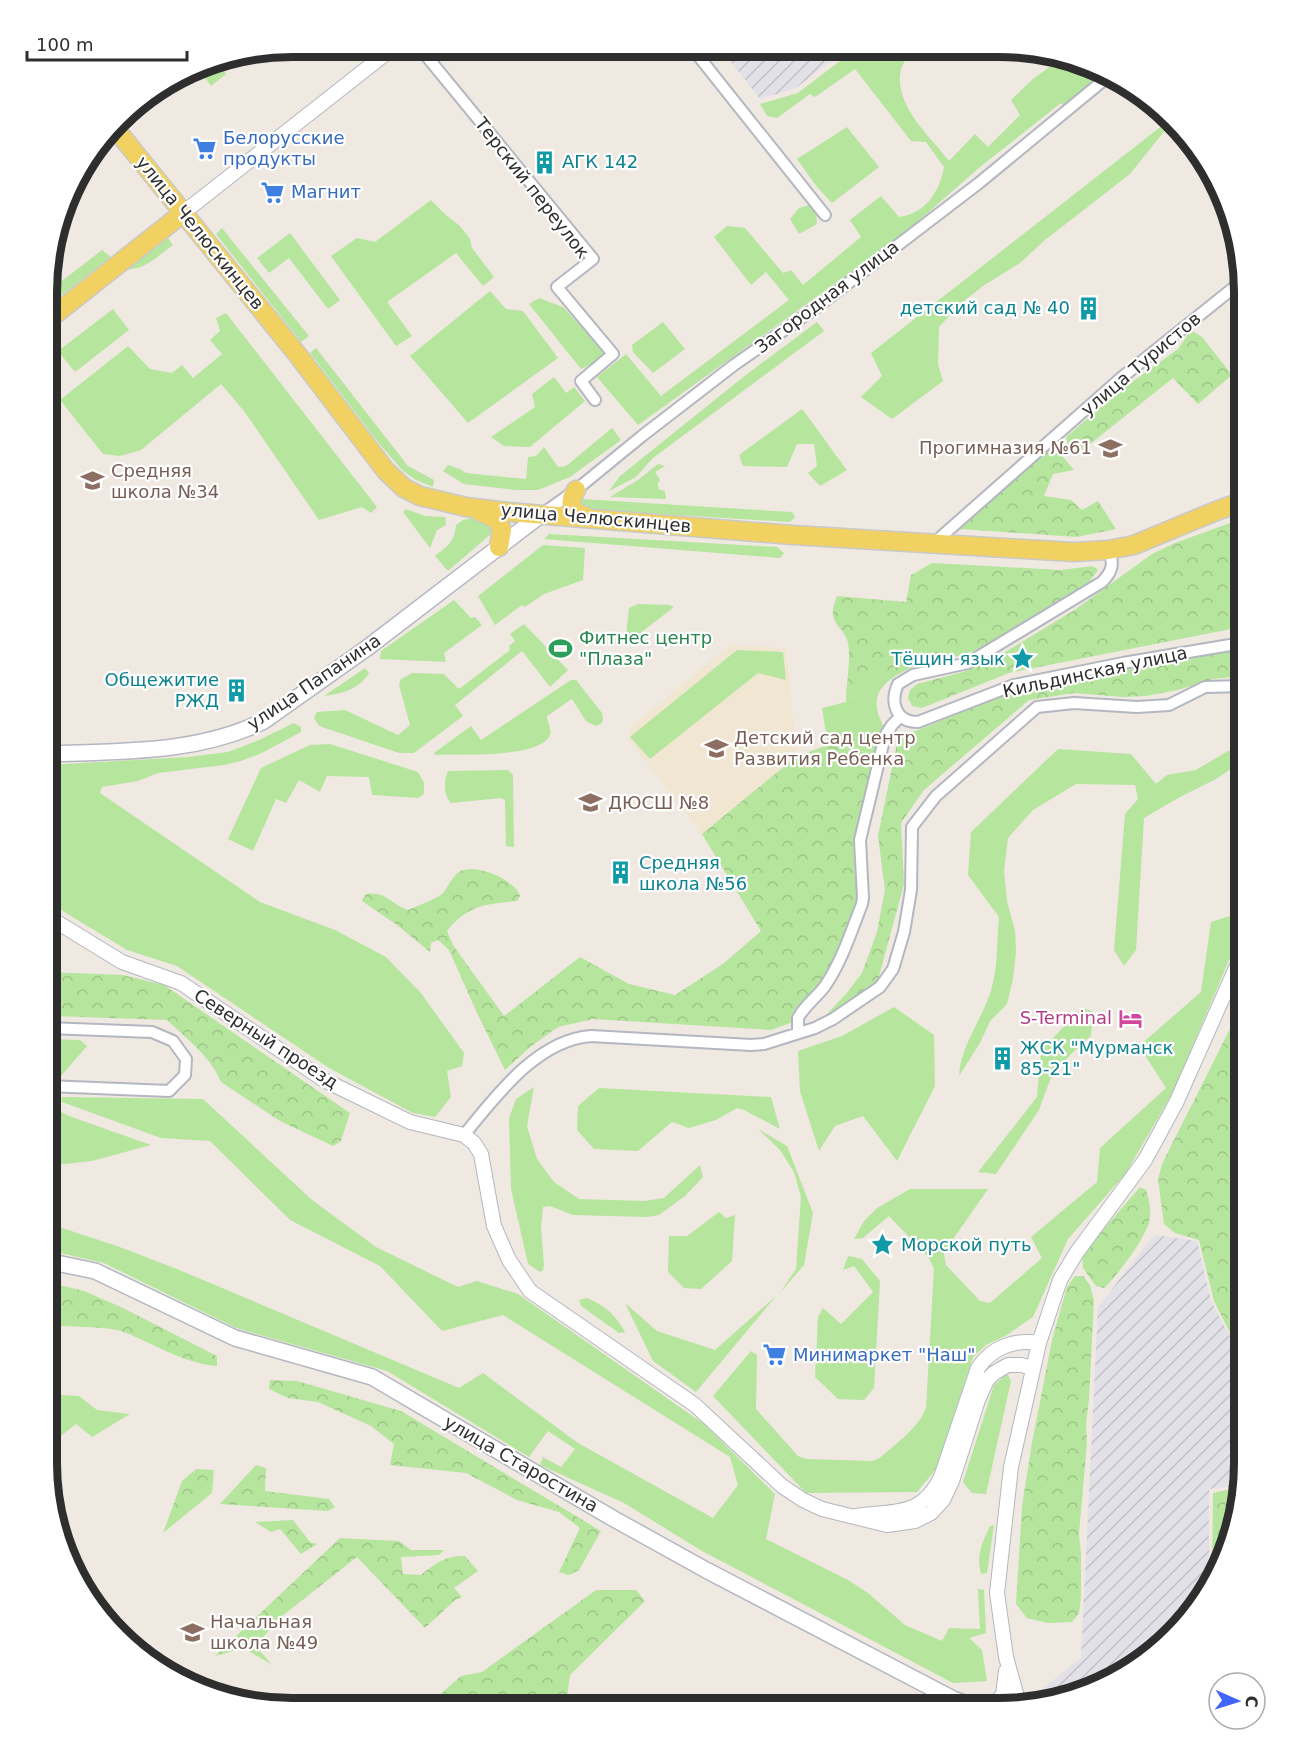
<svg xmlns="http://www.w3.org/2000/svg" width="1291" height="1755" viewBox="0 0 1291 1755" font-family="'DejaVu Sans',sans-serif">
	<defs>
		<pattern id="industrial-furrows" width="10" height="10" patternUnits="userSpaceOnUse" patternTransform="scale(1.5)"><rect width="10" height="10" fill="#e3e1e8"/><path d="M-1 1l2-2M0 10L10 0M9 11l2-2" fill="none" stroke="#c3c1c7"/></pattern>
		<pattern id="forest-crowns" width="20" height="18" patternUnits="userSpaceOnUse" patternTransform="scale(1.5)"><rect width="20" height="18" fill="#b6e59e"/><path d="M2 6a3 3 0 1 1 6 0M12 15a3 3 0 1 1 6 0" fill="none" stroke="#9dc588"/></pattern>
	</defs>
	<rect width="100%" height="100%" fill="#efe9e1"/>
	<path fill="url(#industrial-furrows)" d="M720,48H847L796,88L760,99Z
		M1155,1235L1197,1241L1211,1301L1236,1348L1244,1401V1468L1233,1486L1209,1489V1587L1203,1599L1161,1647L1108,1683L1066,1693L1043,1688L1081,1658L1098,1307L1146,1245Z"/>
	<path fill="#f0e6d1" d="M729,645L786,648L797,756L702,834L628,739L631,727Z"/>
	<path fill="#b6e59e" d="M857,48H906L909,52C907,57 903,63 901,69C893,105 929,135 949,161L975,134L988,147L1020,115L1011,100L1033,79L1063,57L1081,62L1094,81L1065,107L1061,103L980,167L900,237L638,425L597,377L626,354L661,396L789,300L766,272L751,285L714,237L727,226L745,228L783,273L791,270L803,285L861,237L850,220L881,196L899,217C925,214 940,191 944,167L926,142L911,141L855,69L815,97L810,94L777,118L767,116L760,104L798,93Z
		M1168,121L1170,124L1130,174L1045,240L1020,263L983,286L960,304L939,327L938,364L943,381L892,419L861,397L882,376L871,353Z
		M847,127L879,167L832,203L817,187L797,159Z
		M431,200L446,215L460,226L470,239L472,248L494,277L483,286L456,253L387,302L412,336L396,346L331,256L357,238L375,242Z
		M809,205L816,213L817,224L799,234L790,219L799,208Z
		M222,228L309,336L301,342L216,234Z
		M290,233L340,300L328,309L289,258L269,273L257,258Z
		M168,238L173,245C157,256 145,271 124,269L159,240Z
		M102,250L111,257L49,305V291Z
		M490,291L506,309L523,311L558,358L468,423L410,356Z
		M539,298L563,307L606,354L594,363L581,369L529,304Z
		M113,309L129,330L75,372L58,351Z
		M226,313L377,507L371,513L362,507L319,520L244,411L221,384L141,450L120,456L103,454L60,400L128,346L150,369L172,373L182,365L193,378L222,354L210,340L220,331L216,318Z
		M663,322L685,349L653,373L633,352L632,345Z
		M817,322L824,331L653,458L636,477L609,491L620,476L742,378Z
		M316,348L408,466L434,480L433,487L416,480L403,471L377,441L310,353Z
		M554,377L566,393L574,387L585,401L530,447L504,446L491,437L535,407L532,394Z
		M802,409C818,429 831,450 847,470L820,486L808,473L817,466L814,444H797L787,467L743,466L739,455Z
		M612,428L621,440L570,477L538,490H516L464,484L443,471L448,465L460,469L466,473L526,479L528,457L536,456L544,447L558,467L566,466Z
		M658,464L665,466L655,472L660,480L658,483V489L665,491L666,499L610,497L638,480Z
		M581,499L792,512L795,517L790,522L581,509L577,504Z
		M406,509L425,516L445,517L446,525L437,530L430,548L403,512Z
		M475,517L494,527L491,534L448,571L435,556C447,547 455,541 456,525L463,520Z
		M549,534L777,547L784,553L780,558L544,539Z
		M543,545L585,548L583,580L544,594L525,607L522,605L495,625L478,596Z
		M454,600L471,618L475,617L482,625L444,653L446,662L380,659L381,651Z
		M638,604L669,605L674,607L625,645L629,608Z
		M524,624L568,670L550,687L522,651L455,705L463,716L414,753H399L319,726L314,718L317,712L345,710L398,735L410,725L399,685L401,679L412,673L444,674L459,689L510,650L509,646L515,641L510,634Z
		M737,650L783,652L786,680L758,673L650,759L630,737Z
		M365,668L369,673C360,689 341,694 324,696Z
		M869,670L890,680C868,697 877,715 888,735L881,755L828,745L822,708L846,702V695L857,698Z
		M571,680H576L602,713L603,720L601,724L596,726L586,721L572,699L547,716C547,722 552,729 550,735C540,759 457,754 435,755L434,753L471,726L481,740Z
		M294,723L301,727V732L262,753L241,761L224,765L158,773L138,781L102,787L100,793L260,902L335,930L386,957L421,993L464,1053L462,1066L447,1071L451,1097L435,1117L413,1113L329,1068L177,966L127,950L48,902V765L188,757L228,752L259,740Z
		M330,744L418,772L424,783V794L418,798L372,795L369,777L327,776L320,792L299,780L286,803L276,799L253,851L228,839L261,768L310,745Z
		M1244,748V763L1234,767L1216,779L1178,798L1144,818L1136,950L1124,966L1114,950L1125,814L1138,799L1135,785L1076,784L1033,810L1008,838L1004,871L1007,901L1015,931L1016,951L1013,979L1007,1004L990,1021L980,1043L959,1076C961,1042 986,1015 993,983C998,962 997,938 999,917L968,875L971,832L1058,749L1131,754L1156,784L1167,775L1196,770L1228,751Z
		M508,770L513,775L514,847L506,846L505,800L501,798L451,803C443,795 444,780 448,771Z
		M1236,914L1244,919V925L1173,1092L1126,1173L1068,1239L1033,1317L1005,1336L986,1345L973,1357L936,1469L917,1492L806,1493L713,1396L751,1351L757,1355L756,1409L798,1456L806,1459L872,1461L880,1458C895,1444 918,1429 926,1408L934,1269L929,1258L889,1216L863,1238L854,1239L864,1221L877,1208L910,1189H988L949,1245L944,1254L946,1265L980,1301L990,1303L1042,1258L1031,1237L1097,1182L1100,1148L1166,1088L1139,1046L1201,992L1211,922Z
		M894,1007L934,1035L935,1086L897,1161L863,1116L835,1126L819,1151L800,1091L798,1051L842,1036Z
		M1081,1008L1093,1011L1091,1036L1070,1055L1050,1080L1039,1110L996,1174L978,1172L1037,1097L1041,1051Z
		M49,1039L80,1040L87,1046L55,1083H47Z
		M534,1087L527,1126L537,1159L554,1182L579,1199L644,1201L664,1198L700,1165L703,1177L685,1196L659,1215L647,1217L573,1215L550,1206L543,1207L541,1228L544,1265L543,1270L540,1272L528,1264L511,1189L509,1118L516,1099Z
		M599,1088L771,1097L780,1129L744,1110L737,1108L716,1120L689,1128L672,1122L638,1151L594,1149L577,1130L578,1106Z
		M61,1097L203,1099L312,1200L376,1247L458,1287L477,1281L518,1294L704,1424L775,1494L766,1539L848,1580L868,1593L905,1625L942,1641L949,1628L980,1629L978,1589L984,1590L986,1633L969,1638L982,1650L987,1681L953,1683L702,1551L624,1503L540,1465L543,1457L561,1467L575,1449L548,1431L529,1457L387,1371L236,1328L104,1263L47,1250V1223L117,1246L177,1269L459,1388L483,1373L578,1443L713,1518L738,1485L730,1457L503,1315L442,1331L380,1266L290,1220L210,1141L161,1138L62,1102Z
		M47,1104L69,1116L151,1145L92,1161L47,1166Z
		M758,1129L787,1146L813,1213L804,1265L779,1294L796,1269L801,1197L794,1172L780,1150Z
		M719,1212L726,1218L735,1215L732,1261L701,1289L684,1288L668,1272L669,1236H687Z
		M848,1256L862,1259L880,1281L874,1388L864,1400L838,1399L815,1377L818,1317L823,1308L841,1324L873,1292L854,1266L843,1270Z
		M776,1296L696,1392L653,1361L625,1303L657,1331L715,1350Z
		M587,1298C605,1306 615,1314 625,1332L619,1333L581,1306L579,1300Z
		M1007,1374L1011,1381L986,1494L972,1493L963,1482L994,1385Z
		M47,1394L79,1396L97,1410L130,1414L92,1437L76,1424L47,1447Z
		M994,1525L987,1573L981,1574C976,1555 982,1543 990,1526Z"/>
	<path fill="url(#forest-crowns)" d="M215,59L226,74L211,86L203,75L190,85L184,77Z
		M1191,330L1202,337L1232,375L1198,404L1173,378L1080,452L1068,447L1066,437L1121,390L1178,349Z
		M1053,445L1074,470L1053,474L1044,496L1071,500L1082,510L1098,501L1116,529L1077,537L959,529Z
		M1244,518V628L1231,629L1009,673L922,708L912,706L908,698L910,690L917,684L963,672L989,662L1076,609L1152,554L1175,543Z
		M932,563L1061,570L1093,566L1098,570L1090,581C1054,603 1018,629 980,648C951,662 914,660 890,680L869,670L857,698L846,695C847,678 851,660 848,643C846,631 834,626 833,615C832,609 835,602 837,596L906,602L911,575Z
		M1244,650V676L1213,679L1178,690L1146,696L1122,697L1074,693L1029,700L924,790L901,823L904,884L875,991L834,1018H823L846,994L862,973L877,932L885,890L878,836L897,743L908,734L1018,690L1229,651Z
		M828,745L881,755L861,832L866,890L842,967L809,1009L790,1023L771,1030L593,1019L558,1027L530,1047L505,1070L477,1013L449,950L438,940L431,943L430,952L397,925L362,901L366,894C387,891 390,904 408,910C419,905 432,901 442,894C448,888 452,876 459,872C475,862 515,880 520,896L517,901C486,904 467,905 447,931L453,945L504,1016L580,957L629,984L675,995L723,964L761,931L702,834L797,756Z
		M47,972L123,975L164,985L350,1113L341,1141L333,1146L280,1121L221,1082C211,1057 187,1039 167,1020L54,1016L47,1020Z
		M1244,1001V1388L1237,1347L1214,1301L1199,1240L1175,1233L1164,1224L1158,1179L1162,1164Z
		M1140,1187L1146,1190C1149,1199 1152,1212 1149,1222C1144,1240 1118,1275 1104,1288L1096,1286L1090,1278L1083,1268L1082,1256L1090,1245Z
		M1075,1276H1083L1090,1285L1094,1300L1089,1400L1086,1423L1087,1443L1079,1534L1081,1554V1597L1079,1613L1072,1622L1047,1623L1027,1618L1016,1604L1022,1506L1032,1443L1052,1340L1067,1287Z
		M47,1282L84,1291L121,1307L217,1356V1366C182,1363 153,1343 121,1331C106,1326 64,1327 47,1325Z
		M270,1380L297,1381L401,1411L601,1531L579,1570L569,1575L559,1572L580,1528L559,1512L517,1500L466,1473L390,1465L394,1444L371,1426L318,1402L288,1398L269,1389Z
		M256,1465L266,1468L265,1491L329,1499L335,1507L328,1511L220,1504Z
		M196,1469L214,1470L212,1493L163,1533L182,1481Z
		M1244,1474L1231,1542L1212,1582L1213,1493L1236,1488Z
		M293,1520L310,1542L317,1544L301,1554L280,1529L271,1532L255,1522Z
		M340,1538L399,1541L411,1550H444L439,1555L401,1557L403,1574L421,1575C435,1563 447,1555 465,1556L478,1571L454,1588L462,1597L455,1600L425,1628L357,1557L277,1620L256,1646L272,1665L244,1648L215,1656Z
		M596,1590H636L645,1601L570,1675L566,1704C551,1699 538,1697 525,1707H426L461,1676L482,1672Z"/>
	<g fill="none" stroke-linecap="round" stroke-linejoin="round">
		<defs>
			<path id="minor" d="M419,47L593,259L557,287L613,354L581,381L595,400
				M692,48L825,215
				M542,514L576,490L642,436L734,365L817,307L979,183L1110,75
				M934,543L1121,378L1242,281
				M1108,550C1115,563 1112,572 1102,582L968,663L913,675L898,684C890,702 895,722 918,722L1014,685L1123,663L1230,645L1244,644
				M1244,909L1238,905V897L1244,885
				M798,1033V1018C805,1005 817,997 825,986C842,961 851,932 862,904L863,898L860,840L885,736L892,725L900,717
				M47,1086L169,1091L185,1075L186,1059L173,1041L152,1032L47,1028
				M464,1135C496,1096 537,1040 591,1036L751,1045L764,1044L815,1028L833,1019L880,987L893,969L904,932L911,890L912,827L936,796L1037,707L1074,703L1137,707L1169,705L1205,687L1244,686"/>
			<path id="tertiary" d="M183,213L394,47
				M47,916L122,962L181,983L324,1080L410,1122L464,1135L474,1143L481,1154L494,1226L509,1260L530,1291L695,1405L782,1486L803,1500L822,1509L887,1525L915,1521L931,1513L943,1500L952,1481L978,1400L987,1380L994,1373L1008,1365H1021L1033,1368
				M856,1516C895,1510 921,1518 941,1477L978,1368C992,1347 1015,1339 1039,1343
				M1019,1704L1006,1657L997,1593L1011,1467L1039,1343L1060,1280L1077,1252L1145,1160L1176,1103L1244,950
				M976,1708L992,1706L1003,1695L1006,1671"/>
			<path id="secondary" d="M48,754C120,751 197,754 264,721L367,648L542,514
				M47,1261L95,1271L235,1338L372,1377L614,1519L706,1570L953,1699L978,1708"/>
			<path id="primary" d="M114,127L297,354L386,471L404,488L420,496L466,507L507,512L793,535L1073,552L1108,550L1134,545L1216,511L1244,501
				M49,319L183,213
				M576,490C571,498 570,503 574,512L587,517
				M479,511L496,519L502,530L499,547"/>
		</defs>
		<use href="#minor" stroke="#b4b7c1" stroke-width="14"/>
		<use href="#tertiary" stroke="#b4b7c1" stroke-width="16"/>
		<use href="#secondary" stroke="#b4b7c1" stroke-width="18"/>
		<use href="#primary" stroke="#c9c9c9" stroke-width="21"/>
		<use href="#minor" stroke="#fff" stroke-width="10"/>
		<use href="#tertiary" stroke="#fff" stroke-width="14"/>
		<use href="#secondary" stroke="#fff" stroke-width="15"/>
		<use href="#primary" stroke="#f2d163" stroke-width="18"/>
	</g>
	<defs>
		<symbol id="supermarket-bare" viewBox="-9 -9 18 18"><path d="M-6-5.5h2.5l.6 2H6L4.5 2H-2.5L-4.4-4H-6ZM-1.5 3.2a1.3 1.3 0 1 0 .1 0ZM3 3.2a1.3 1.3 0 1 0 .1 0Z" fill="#3f7fe0" stroke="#fff" stroke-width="2.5" paint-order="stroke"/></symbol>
		<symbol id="building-bare" viewBox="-9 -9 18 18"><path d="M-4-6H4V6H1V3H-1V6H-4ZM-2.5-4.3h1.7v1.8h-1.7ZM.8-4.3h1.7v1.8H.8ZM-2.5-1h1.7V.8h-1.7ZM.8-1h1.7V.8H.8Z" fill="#0f9aa8" stroke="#fff" stroke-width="2.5" paint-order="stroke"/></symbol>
		<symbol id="school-bare" viewBox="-9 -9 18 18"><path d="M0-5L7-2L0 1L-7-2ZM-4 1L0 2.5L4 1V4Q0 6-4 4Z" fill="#8d6e63" stroke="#fff" stroke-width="2.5" paint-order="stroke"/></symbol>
		<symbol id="stadium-bare" viewBox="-9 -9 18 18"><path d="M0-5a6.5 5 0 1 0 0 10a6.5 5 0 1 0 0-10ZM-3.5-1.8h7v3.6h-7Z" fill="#2e9e5b" stroke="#fff" stroke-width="2.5" paint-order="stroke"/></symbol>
		<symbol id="sight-bare" viewBox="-9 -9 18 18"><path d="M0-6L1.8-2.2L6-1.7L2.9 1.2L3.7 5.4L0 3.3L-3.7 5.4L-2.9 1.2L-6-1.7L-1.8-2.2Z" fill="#0f9aa8" stroke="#fff" stroke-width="2.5" paint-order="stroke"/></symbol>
		<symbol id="hotel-bare" viewBox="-9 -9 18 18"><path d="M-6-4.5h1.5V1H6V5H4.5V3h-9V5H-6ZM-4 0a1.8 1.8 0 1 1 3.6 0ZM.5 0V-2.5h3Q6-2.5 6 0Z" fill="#d1479c" stroke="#fff" stroke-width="2.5" paint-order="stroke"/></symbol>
	</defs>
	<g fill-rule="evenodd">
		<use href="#supermarket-bare" x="188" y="132" width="33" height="33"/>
		<use href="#building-bare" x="528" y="146" width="33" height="33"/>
		<use href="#supermarket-bare" x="256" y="176" width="33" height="33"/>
		<use href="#building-bare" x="1072" y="292" width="33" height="33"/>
		<use href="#school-bare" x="1094" y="432" width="33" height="33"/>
		<use href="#school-bare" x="76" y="464" width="33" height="33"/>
		<use href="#stadium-bare" x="544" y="632" width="33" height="33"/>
		<use href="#sight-bare" x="1006" y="642" width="33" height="33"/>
		<use href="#building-bare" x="220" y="674" width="33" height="33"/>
		<use href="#school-bare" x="700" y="732" width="33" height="33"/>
		<use href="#school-bare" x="574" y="786" width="33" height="33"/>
		<use href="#building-bare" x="604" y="856" width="33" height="33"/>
		<use href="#hotel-bare" x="1114" y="1002" width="33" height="33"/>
		<use href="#building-bare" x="986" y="1042" width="33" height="33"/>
		<use href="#sight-bare" x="866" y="1228" width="33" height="33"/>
		<use href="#supermarket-bare" x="758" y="1338" width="33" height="33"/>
		<use href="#school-bare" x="176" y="1616" width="33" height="33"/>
	</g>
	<g text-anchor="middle" stroke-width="4.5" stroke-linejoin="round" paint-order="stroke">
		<g font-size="18" fill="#366cbe" stroke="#fff" text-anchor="start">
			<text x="223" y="144">Белорусские<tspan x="223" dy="21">продукты</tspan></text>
			<text x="291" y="198">Магнит</text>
			<text x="793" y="1361">Минимаркет "Наш"</text>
		</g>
		<g font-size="18" fill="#0d838f" stroke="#fff" text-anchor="start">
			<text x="562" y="168">АГК 142</text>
			<text x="1070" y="314" text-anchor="end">детский сад № 40</text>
			<text x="1005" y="665" text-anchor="end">Тёщин язык</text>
			<text x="219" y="686" text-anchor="end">Общежитие<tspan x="219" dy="21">РЖД</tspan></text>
			<text x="639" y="869">Средняя<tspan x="639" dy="21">школа №56</tspan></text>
			<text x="1020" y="1054">ЖСК "Мурманск<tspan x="1020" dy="21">85-21"</tspan></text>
			<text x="901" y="1251">Морской путь</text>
		</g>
		<g font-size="18" fill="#2e2e2e" stroke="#fff">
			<text transform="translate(532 188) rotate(52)" y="6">Терский переулок</text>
			<text transform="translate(200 233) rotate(51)" y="6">улица Челюскинцев</text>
			<text transform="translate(827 297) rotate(-37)" y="6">Загородная улица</text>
			<text transform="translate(1141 364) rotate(-40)" y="6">улица Туристов</text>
			<text transform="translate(596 518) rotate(5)" y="6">улица Челюскинцев</text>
			<text transform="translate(1095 672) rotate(-12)" y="6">Кильдинская улица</text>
			<text transform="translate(314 682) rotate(-34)" y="6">улица Папанина</text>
			<text transform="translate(266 1039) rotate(33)" y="6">Северный проезд</text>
			<text transform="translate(521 1464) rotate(30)" y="6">улица Старостина</text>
		</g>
		<g font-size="18" fill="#785e54" stroke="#fff" text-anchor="start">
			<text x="1092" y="454" text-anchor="end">Прогимназия №61</text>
			<text x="111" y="477">Средняя<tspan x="111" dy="21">школа №34</tspan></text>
			<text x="734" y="744">Детский сад центр<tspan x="734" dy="21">Развития Ребенка</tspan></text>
			<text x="608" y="809">ДЮСШ №8</text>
			<text x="210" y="1628">Начальная<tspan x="210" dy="21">школа №49</tspan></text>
		</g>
		<g font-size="18" fill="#27864d" stroke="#fff" text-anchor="start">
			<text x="579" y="644">Фитнес центр<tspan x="579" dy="21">"Плаза"</tspan></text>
		</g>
		<g font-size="18" fill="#b23c85" stroke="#fff" text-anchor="end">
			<text x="1112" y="1024">S-Terminal</text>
		</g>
	</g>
	<path d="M0 0H1291V1755H0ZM292 57H999A235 235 0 0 1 1234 292V1463A235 235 0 0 1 999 1698H292A235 235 0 0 1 57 1463V292A235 235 0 0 1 292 57Z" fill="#fff" fill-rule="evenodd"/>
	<path fill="none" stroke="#2e2e2e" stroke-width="8" d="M292 57H999A235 235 0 0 1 1234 292V1463A235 235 0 0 1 999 1698H292A235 235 0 0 1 57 1463V292A235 235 0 0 1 292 57Z"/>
	<g transform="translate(1237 1701) rotate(93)"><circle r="28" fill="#ffffff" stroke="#ababab" stroke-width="1.5"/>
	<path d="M0-4.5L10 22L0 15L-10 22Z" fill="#4264fb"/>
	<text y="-9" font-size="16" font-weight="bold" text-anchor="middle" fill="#2e2e2e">С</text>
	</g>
	<path d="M27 51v9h160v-9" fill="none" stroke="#2e2e2e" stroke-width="3"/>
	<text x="36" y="51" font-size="18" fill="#2e2e2e" stroke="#ffffff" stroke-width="4.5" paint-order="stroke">100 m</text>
</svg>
